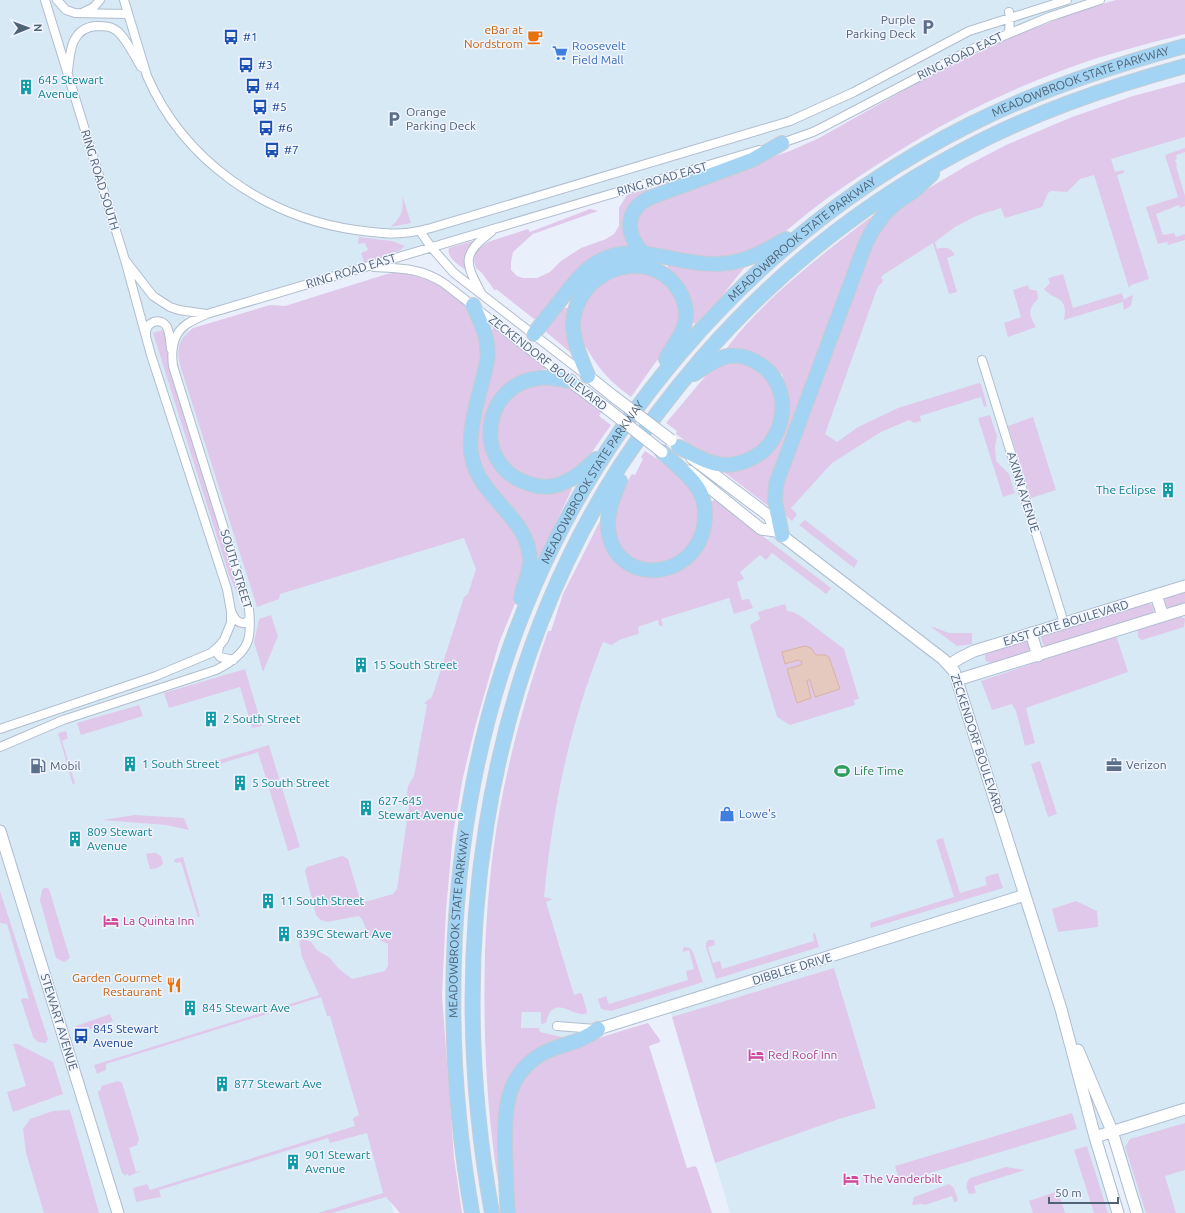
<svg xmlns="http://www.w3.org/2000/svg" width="1185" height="1213" viewBox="0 0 1185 1213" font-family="Ubuntu,sans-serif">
	<rect width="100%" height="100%" fill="#eaeffc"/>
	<path fill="#d8e9f6" d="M0,0H1100L1009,33L813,132L207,314L182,309L191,337L465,537L477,570L391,974L367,1125L394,1213H0Z
		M1185,133V1213H1137L1112,1132L1095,1137L1118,1213H730L669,1007L519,1063L541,760L590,638L725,578L776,531L791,510L880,276L929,236L1104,155Z"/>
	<path fill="#e0c8ea" d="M1116,0H1185V34C1142,45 1099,56 1058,72C1000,94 946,121 894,154C865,172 836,191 809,212C792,226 776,241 755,250C722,264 685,254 651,249C638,241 638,234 636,220L645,205L748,165L790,151L819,138L940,70L1005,40L1081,10Z
		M1185,82V137L1111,159L1115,172L1123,170L1124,171V173L1117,175L1149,279L1131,285L1129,288L1094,175L1080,179L1067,192L1051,191L1048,193L1042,207L1005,218L1001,208L976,216L955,227L935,242L937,249C945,246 951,248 955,255L947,258L957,292L949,294L933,243L883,275L881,278L883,280L882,283L878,286L825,434L837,442L858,427L898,408L979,383L981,384L987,406L984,407L981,397L920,416L921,421L914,423L909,420L881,432L832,463L791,508L796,513V516L792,521C780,513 781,499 781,486L874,239L881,225L914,197L966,166L1006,145L1072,117L1133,96Z
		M1185,148V152L1176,155L1177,159L1175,160L1177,165L1176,166L1185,196V206L1180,208L1179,205L1156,214L1163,235L1174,233L1176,237L1185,234V240L1168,245L1167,242L1158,244L1146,207L1178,197L1165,155Z
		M647,189L648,194L639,199L633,247L621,248L541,317L534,319L496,289L495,291L482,273L476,268L474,261L475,253L480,248L488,242L528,229L530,232L590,209L598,211L533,234L513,252L511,262V270L517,276L523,278H537L550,272L561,261L581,248L606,239L614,234L619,226V208L627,195Z
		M402,195L411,223L390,227C402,217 404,210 402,195Z
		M876,213L878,217L770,503L767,505L724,472L777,445L785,429L787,397L782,374L728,352L726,349C767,295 823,254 876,213Z
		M359,237L392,241L405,246L399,251L364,262L361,253L368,250L365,243L358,244Z
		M473,241L470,248L466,268L464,269C458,264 446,257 449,248Z
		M669,262L748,263L721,297L695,324L691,321L667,270Z
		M645,271L670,284L682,307L677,336L655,363L631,397C610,381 599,370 586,347H583C581,340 580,333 579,325C579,305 595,281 614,274C623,271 635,272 645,271Z
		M398,272H408L421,276L436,283L467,307L484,341L467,439L526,549L522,586L499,643L475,727L463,777L453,834L446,910L442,995L454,1158L462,1213H400L386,1197L332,1213H318L383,1193L367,1133L330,1143L328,1138L159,1190L161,1197L136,1202L133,1188L147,1184L150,1190L355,1126L353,1119L355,1117L359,1115L330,1016H327L321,997L106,1064V1070L97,1074L94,1065L319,995L302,957L299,941L303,939L311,942L317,950L330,958L338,968L352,979L385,971L388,966V944L367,934L363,921L359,916L327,922L321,920L316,915L305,871L307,867L342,856L348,859L361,903L393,894L397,889L409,806L407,794L408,786L414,776L427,705L424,703L432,697L464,597L468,594L476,569L464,538L280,594L279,599L257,607L180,365C176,348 179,339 193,328L270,305L285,306L387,274Z
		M1063,274L1073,308L1122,293L1124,300L1126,298L1133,295L1131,306L1124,310L1123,302L1064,320C1069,295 1054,301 1044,289L1050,283L1048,278Z
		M1028,285L1029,289L1037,291L1038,299C1027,309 1029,315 1036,327L1008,337L1004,323L1021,317L1013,290Z
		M564,307L571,310L567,322L570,324L573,351L571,353L545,331Z
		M493,327L547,369H543V373L527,375L488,425L511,478L569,486L572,489L539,558L535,555C532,515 497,505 483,472C472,448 479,420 482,394C485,373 488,352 491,331L493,329Z
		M163,330L243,600L241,601L229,575L153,333Z
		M738,360L764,371L777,393L776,427L758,451L733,460L721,457L720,460L697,450L676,434L677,431L666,423L709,372L722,362Z
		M530,384L567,386L576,390L602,411L599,416L611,425L587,459L577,470L557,481L531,480L511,467L501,452L497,437V418L504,403Z
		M990,415L997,436L995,447L996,461L1009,474L1015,493L1003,497L978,418Z
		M1033,417L1056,490L1031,498L1008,426Z
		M645,451L660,461L662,458L689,479L697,504L701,528L685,553L660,565L634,560L620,546L614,532L613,514L621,491L632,474L635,475L643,459L641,457Z
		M714,499L831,588L826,594L772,553L766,560L760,555L740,572L744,579L737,582L742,600L749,599L753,608L734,614L729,598L661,619L663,625L662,626H659L658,620L638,627L639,633L638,634L619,640L612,645L603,642C569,726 553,806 544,897L552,899L551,900L546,902L574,995L580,993L582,994L587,1011V1013C575,1020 553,991 546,1023L541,1024V1012H522L521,1028H539L540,1032L567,1038L511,1080L501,1191L499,1187C486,1110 483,1031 485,952C487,904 491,856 500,808C511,748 528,689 548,631H551L563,594L603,515L606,531L641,572L694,559L705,544L710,529V501H713Z
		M805,520L858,561L854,568L799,525Z
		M1185,590V604L1171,609L1166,606L1165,600L1167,596Z
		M1147,602L1152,605L1154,610L1152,614L1048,647L1044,646L1041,638L1042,634Z
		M785,604L787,611L793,612L802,617L844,649L859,699L854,700L855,705L790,725L777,717L750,625L760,619L758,612Z
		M271,615L278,636L263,672L254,642L259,619Z
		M1181,617L1185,619L1184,627L1142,640L1138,637V629Z
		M930,626L949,633H972V644L957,646Z
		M1116,635L1128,672L1026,708L1035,743L1025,746L1016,711L1012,704L992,710L981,681Z
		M1024,641L1028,642C1030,648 1030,650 1026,654C1015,658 994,668 985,660V655L989,652Z
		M245,669L262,726L252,728L240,687L169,708L164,693Z
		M139,705L143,716L81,735L77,723Z
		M66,731L68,738L62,741L75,783L73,785L58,733Z
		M269,745L300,847L288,851L258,752L210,767L209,763Z
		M1040,761L1057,814L1048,817L1031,764Z
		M135,815L184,818L189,830L166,825L102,820Z
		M943,838L960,893L987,885L985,877L998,873L1003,888L871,928L870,923L954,897L936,840Z
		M151,853H156L161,856L163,863C160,868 155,869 150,869L146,854Z
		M183,857L200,916L198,917L181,862L176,863L174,861L175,859Z
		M44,888H47L49,889L70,958L64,962L56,958L40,900L42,890Z
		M0,891L48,1039L46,1043L38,1042L33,1037L21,1000L23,998L29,999L7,924L0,923Z
		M1076,901L1097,911L1098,927L1058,932L1052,909Z
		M815,933L819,947L716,979L706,947V943L708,940H714L715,945L708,947L713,963L720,961L722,969L814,941L813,934Z
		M684,947L690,948L693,952L703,982L611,1011L601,1009L598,999L606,996L609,1004L688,980L686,971L694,969L689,950L682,952Z
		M834,968L876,1108L839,1119L715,1163L672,1017Z
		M110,1014L113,1021L79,1033L76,1026Z
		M648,1023L660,1040V1042L649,1046L687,1168L695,1166L697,1168L712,1213H514C512,1174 500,1091 535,1065C551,1051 573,1046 593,1040C611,1034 630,1028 648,1023Z
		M13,1044H18L53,1062L63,1094L13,1112L7,1092L26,1086Z
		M118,1081L122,1083L139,1139L137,1145L129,1148L136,1172L143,1170L129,1176L127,1174H126V1176L122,1173L98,1093V1091L101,1090V1086Z
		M70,1110L99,1213H44L26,1153L23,1129L30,1119L53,1111Z
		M1072,1113L1077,1129L900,1182L895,1166Z
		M1185,1123V1170L1165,1176L1176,1213H1146L1125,1147L1130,1139Z
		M1087,1146L1108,1213H1094L1074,1150Z
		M1006,1167L1025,1170L974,1186L976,1193L969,1194C966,1188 965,1184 970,1178Z
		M949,1184L954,1188L958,1200L956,1202H954L952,1196L925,1205L922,1204L912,1205L914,1197Z
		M1058,1191L1065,1213H1033L1029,1201Z"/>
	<path fill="#e5c9be" stroke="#d7b3a5" d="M805,646L811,648L816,655H825L829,657L840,689L815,697L810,680H807V681L811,698L797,703L787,669L801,665L802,662L798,660L785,664L782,652Z"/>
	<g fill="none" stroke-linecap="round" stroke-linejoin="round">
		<defs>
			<path id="street" d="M45,0L125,260L153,296L170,307L179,310L206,314
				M57,0L66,10L75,13L128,14
				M124,0L147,76C184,161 265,217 356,230C387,234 401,236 431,228L790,121L854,92L969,31L1067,0
				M1009,12L1010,17L1009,33
				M82,13L94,7L100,0
				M68,71C70,52 71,28 96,26C104,26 111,26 117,31C126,38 135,57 141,67
				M779,144L813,132L825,126L972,49L1049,17L1100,0
				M420,231L431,247L454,273L586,375
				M374,267C400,268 422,268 445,284L566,378
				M481,293C465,262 461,255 491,232
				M146,335C145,322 160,316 167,327C170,333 170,342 171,349
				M982,360L1064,623
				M231,611C234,618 237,624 246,623L249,619
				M219,646L218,654L220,657L233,660
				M0,729L156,676L211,653L219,646L224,640L231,623V611L227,589L151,355L125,260
				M0,747L63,720L216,670C226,665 242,655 247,643C251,634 250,619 249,609L173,366C171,351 173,333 187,324C193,320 200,317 207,314L759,150
				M557,1026L596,1029"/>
			<path id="secondary" d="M588,376L613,396
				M570,381L605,407
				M692,458L769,516L776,531L943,659L954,671L1061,1009L1095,1137L1118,1213
				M689,471L761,529L776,531
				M1156,595L1163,616
				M1031,633L1038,656
				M949,665L960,658L974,651L1185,586
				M957,680L1185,609
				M0,831L118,1213
				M598,1029L1025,895
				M1078,1050L1112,1131L1137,1213
				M1095,1137L1185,1109"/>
			<g id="highway">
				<path d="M644,254C625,235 624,211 649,198L752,160L782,143"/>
				<path d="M473,305C482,326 490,339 487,362C481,389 466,432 472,458C481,500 531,518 530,563C529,575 523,586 521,598"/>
				<path d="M534,334C541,324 550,314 558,303C570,289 580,273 596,263C634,239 677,266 718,264C745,263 763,252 786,239"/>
				<path d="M588,376C582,361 574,344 573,327C572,273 646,242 678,289C683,297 687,308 686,318C684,334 673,345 666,359"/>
				<path d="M570,381C560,379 550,377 540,378C482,383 471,464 527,483C540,488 553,488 565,482C578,477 587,467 596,459"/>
				<path d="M679,447C691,453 704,462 718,464C728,466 739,464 748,460C788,444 796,383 756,362C748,357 738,355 729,356C716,358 705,367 694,374"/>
				<path d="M620,481C614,495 607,511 608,527C612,584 688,584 703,531C706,518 706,504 700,492C693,478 674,463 662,452"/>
				<path d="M782,535L775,501L776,484L865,245L872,231L885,213L896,203L915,190L932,174"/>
				<path id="s1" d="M472,1213C441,1036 447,842 502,671C578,436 750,235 971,124C1039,90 1111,66 1185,46"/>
				<path d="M492,1213C446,959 480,685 620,466C645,428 672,393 701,359C773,276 859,206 956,154C1029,114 1105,88 1185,66"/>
				<path d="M508,1213C506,1192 506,1170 505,1149C505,1112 504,1077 540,1055C560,1043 578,1045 598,1029"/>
			</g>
		</defs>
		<use href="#street" stroke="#b0bdce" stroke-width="10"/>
		<use href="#secondary" stroke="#adbdd1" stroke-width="13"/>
		<use href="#highway" stroke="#c6cdd3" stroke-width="16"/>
		<use href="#street" stroke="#fff" stroke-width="8"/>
		<use href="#secondary" stroke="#fff" stroke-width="11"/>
		<use href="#highway" stroke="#a3d4f3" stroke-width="14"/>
		<defs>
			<path id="secondary-bridge" d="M613,396L671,440
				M605,407L662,452"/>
		</defs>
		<use href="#secondary-bridge" stroke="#adbdd1" stroke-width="13" stroke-linecap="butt"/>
		<use href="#secondary-bridge" stroke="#fff" stroke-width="11"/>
	</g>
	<defs>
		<symbol id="parking-bare" viewBox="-9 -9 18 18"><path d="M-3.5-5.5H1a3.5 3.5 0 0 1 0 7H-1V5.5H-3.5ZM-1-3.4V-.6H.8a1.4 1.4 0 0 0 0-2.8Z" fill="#5c6f8a" stroke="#f0f4fe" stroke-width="2.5" paint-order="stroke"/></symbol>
		<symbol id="bus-bare" viewBox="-9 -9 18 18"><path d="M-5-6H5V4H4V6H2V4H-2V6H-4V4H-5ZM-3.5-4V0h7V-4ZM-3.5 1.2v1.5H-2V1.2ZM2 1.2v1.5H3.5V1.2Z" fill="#1a4fb4" stroke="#f0f4fe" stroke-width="2.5" paint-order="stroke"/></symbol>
		<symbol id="cafe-bare" viewBox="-9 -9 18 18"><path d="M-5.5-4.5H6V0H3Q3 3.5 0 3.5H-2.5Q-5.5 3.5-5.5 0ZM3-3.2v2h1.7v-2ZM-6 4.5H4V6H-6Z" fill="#e8710a" stroke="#f0f4fe" stroke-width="2.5" paint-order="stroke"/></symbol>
		<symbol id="supermarket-bare" viewBox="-9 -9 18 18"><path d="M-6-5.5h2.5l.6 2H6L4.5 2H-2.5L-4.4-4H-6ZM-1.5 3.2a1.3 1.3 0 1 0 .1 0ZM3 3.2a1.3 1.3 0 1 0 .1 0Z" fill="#3f7fe0" stroke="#f0f4fe" stroke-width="2.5" paint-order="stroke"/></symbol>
		<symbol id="building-bare" viewBox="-9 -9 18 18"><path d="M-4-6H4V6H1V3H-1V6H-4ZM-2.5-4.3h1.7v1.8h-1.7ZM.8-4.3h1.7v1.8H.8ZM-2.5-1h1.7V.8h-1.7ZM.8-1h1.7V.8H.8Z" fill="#0f9aa8" stroke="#f0f4fe" stroke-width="2.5" paint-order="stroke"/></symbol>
		<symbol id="office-bare" viewBox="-9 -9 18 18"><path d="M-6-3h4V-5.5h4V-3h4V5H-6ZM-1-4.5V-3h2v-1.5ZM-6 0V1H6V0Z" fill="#5c6f8a" stroke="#f0f4fe" stroke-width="2.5" paint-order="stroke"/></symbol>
		<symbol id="fuel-bare" viewBox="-9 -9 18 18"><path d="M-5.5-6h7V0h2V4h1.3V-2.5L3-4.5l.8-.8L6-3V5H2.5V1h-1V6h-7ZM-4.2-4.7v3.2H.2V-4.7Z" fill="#5c6f8a" stroke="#f0f4fe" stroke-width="2.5" paint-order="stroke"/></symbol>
		<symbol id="stadium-bare" viewBox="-9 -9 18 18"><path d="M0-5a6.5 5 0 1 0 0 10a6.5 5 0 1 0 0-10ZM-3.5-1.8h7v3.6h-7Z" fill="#2e9e5b" stroke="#f0f4fe" stroke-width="2.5" paint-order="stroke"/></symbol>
		<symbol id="shop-bare" viewBox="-9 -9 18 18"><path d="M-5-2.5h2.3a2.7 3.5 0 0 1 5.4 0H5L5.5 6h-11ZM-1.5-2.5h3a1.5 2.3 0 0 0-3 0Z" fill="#3f7fe0" stroke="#f0f4fe" stroke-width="2.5" paint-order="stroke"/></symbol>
		<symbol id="hotel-bare" viewBox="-9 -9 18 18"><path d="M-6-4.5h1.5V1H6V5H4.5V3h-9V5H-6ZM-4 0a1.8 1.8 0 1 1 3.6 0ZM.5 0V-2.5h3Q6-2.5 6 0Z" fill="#d1479c" stroke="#f0f4fe" stroke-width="2.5" paint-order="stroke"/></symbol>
		<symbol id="restaurant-bare" viewBox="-9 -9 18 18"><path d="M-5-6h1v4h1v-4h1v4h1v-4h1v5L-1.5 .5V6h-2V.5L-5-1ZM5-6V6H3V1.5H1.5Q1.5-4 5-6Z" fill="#e8710a" stroke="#f0f4fe" stroke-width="2.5" paint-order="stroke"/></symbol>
	</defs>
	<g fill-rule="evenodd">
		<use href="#parking-bare" x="917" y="16" width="22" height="22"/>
		<use href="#bus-bare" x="220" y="26" width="22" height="22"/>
		<use href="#cafe-bare" x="524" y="26" width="22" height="22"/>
		<use href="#supermarket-bare" x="549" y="42" width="22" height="22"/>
		<use href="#bus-bare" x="235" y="54" width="22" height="22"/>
		<use href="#bus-bare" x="242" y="75" width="22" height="22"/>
		<use href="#building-bare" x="15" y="76" width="22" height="22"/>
		<use href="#bus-bare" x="249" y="96" width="22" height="22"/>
		<use href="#parking-bare" x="383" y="108" width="22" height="22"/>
		<use href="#bus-bare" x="255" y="117" width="22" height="22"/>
		<use href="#bus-bare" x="261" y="139" width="22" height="22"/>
		<use href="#building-bare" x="1157" y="479" width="22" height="22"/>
		<use href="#building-bare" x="350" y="654" width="22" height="22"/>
		<use href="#building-bare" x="200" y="708" width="22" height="22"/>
		<use href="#building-bare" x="119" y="753" width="22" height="22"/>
		<use href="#office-bare" x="1103" y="754" width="22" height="22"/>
		<use href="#fuel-bare" x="27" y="755" width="22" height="22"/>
		<use href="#stadium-bare" x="831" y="760" width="22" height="22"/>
		<use href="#building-bare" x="229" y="772" width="22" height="22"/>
		<use href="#building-bare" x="355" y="797" width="22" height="22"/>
		<use href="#shop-bare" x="716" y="803" width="22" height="22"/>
		<use href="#building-bare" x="64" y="828" width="22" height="22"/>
		<use href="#building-bare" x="257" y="890" width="22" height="22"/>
		<use href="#hotel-bare" x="100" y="910" width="22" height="22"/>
		<use href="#building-bare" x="273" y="923" width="22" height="22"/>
		<use href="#restaurant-bare" x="163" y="974" width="22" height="22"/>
		<use href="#building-bare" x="179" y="997" width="22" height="22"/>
		<use href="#bus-bare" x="70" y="1025" width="22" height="22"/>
		<use href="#hotel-bare" x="745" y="1044" width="22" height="22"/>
		<use href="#building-bare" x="211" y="1073" width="22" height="22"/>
		<use href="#building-bare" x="282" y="1151" width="22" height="22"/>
		<use href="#hotel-bare" x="840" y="1168" width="22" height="22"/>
	</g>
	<g text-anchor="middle" stroke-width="3" stroke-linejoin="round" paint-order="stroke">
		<g font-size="12" fill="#4e5e75" stroke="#f0f4fe" text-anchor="start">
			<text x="916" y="24" text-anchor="end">Purple<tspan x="916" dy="14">Parking Deck</tspan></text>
			<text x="406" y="116">Orange<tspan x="406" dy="14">Parking Deck</tspan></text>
			<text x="1126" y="769">Verizon</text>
			<text x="50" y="770">Mobil</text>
		</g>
		<g font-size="12" fill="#c56008" stroke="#f0f4fe" text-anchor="end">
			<text x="523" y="34">eBar at<tspan x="523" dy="14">Nordstrom</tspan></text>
			<text x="162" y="982">Garden Gourmet<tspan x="162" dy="14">Restaurant</tspan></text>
		</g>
		<g font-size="12" fill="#164399" stroke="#f0f4fe" text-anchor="start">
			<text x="243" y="41">#1</text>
			<text x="258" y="69">#3</text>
			<text x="265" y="90">#4</text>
			<text x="272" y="111">#5</text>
			<text x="278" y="132">#6</text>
			<text x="284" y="154">#7</text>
			<text x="93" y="1033">845 Stewart<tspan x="93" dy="14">Avenue</tspan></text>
		</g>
		<g font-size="12" fill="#366cbe" stroke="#f0f4fe" text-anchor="start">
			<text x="572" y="50">Roosevelt<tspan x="572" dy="14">Field Mall</tspan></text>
			<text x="739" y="818">Lowe's</text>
		</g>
		<g font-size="12" fill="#4e6376" stroke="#f0f4fe">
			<text transform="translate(960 56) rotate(-26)" y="4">RING ROAD EAST</text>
			<text dy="4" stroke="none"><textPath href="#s1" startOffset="1405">MEADOWBROOK STATE PARKWAY</textPath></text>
			<text transform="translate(662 179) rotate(-16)" y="4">RING ROAD EAST</text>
			<text transform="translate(100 180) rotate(73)" y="4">RING ROAD SOUTH</text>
			<text dy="4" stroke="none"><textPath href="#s1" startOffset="1082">MEADOWBROOK STATE PARKWAY</textPath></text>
			<text transform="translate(351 271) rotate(-17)" y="4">RING ROAD EAST</text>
			<text transform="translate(548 363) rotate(38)" y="4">ZECKENDORF BOULEVARD</text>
			<text dy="4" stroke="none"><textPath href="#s1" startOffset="758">MEADOWBROOK STATE PARKWAY</textPath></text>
			<text transform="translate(1023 492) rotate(73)" y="4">AXINN AVENUE</text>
			<text transform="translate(236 569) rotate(73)" y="4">SOUTH STREET</text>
			<text transform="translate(1066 623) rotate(-17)" y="4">EAST GATE BOULEVARD</text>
			<text transform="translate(977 744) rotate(72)" y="4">ZECKENDORF BOULEVARD</text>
			<text dy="4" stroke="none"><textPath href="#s1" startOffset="290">MEADOWBROOK STATE PARKWAY</textPath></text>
			<text transform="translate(792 969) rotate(-17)" y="4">DIBBLEE DRIVE</text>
			<text transform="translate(59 1022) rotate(73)" y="4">STEWART AVENUE</text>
		</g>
		<g font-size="12" fill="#0d838f" stroke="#f0f4fe" text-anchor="start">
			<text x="38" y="84">645 Stewart<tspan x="38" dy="14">Avenue</tspan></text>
			<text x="1156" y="494" text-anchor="end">The Eclipse</text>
			<text x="373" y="669">15 South Street</text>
			<text x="223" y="723">2 South Street</text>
			<text x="142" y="768">1 South Street</text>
			<text x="252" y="787">5 South Street</text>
			<text x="378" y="805">627-645<tspan x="378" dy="14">Stewart Avenue</tspan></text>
			<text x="87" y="836">809 Stewart<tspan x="87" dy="14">Avenue</tspan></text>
			<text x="280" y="905">11 South Street</text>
			<text x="296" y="938">839C Stewart Ave</text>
			<text x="202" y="1012">845 Stewart Ave</text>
			<text x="234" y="1088">877 Stewart Ave</text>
			<text x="305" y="1159">901 Stewart<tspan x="305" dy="14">Avenue</tspan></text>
		</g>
		<g font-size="12" fill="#27864d" stroke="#f0f4fe" text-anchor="start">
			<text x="854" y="775">Life Time</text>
		</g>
		<g font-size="12" fill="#b23c85" stroke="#f0f4fe" text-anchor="start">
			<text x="123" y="925">La Quinta Inn</text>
			<text x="768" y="1059">Red Roof Inn</text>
			<text x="863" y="1183">The Vanderbilt</text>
		</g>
	</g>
	<g transform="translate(28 28) rotate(89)" stroke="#f0f4fe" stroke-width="3" paint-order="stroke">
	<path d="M0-3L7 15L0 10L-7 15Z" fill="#4e6376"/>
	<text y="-6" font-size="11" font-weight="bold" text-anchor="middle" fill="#4e6376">N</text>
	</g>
	<path d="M1049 1197v6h69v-6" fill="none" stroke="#4e6376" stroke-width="2"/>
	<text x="1055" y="1197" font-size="12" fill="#4e6376" stroke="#f0f4fe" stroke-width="3" paint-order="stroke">50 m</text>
</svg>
